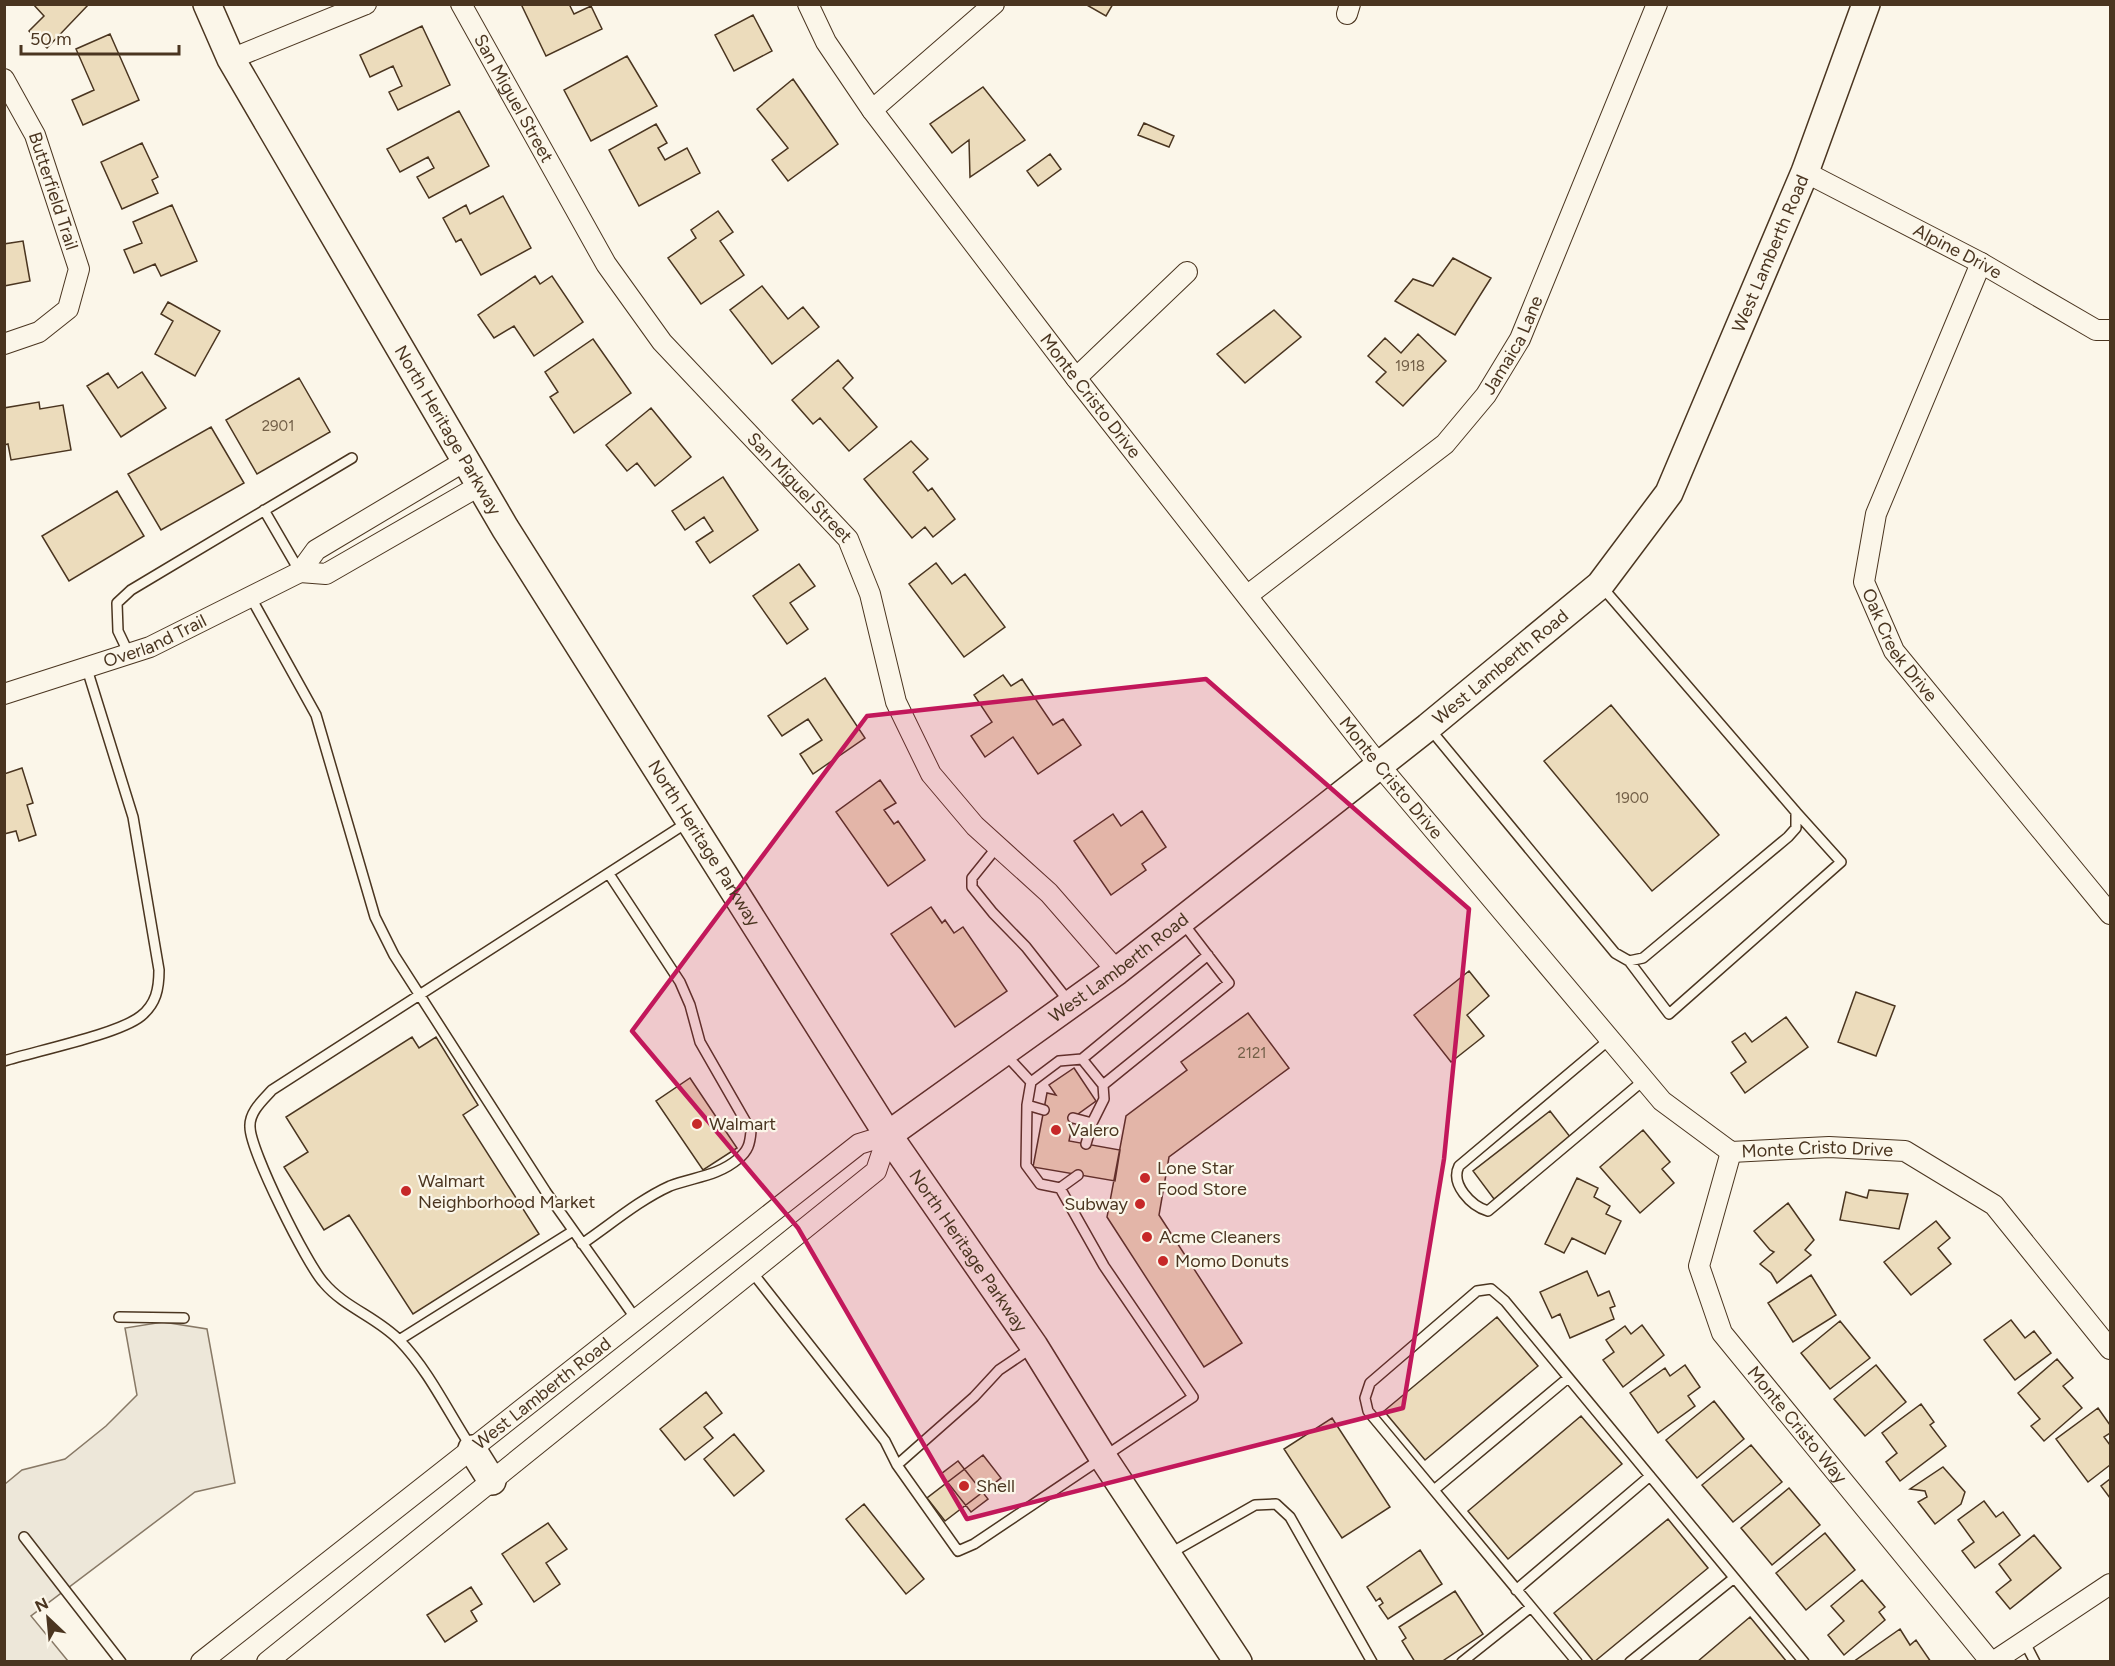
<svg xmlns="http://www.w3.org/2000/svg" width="2115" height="1666" viewBox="0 0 2115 1666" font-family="Figtree,sans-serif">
	<rect width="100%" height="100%" fill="#fbf6e9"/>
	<path fill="#ede7d9" stroke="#887966" stroke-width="1.5" d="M163,1322L207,1329L235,1483L195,1492L31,1616L68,1661L5,1662V1484L22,1470L65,1459L106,1426L137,1395L125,1328Z"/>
	<path fill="#ecdcbc" stroke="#4a3520" stroke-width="1.5" d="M33,4H89L47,48L29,31L44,16Z
		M521,4H569L574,14L591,6L602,29L546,56Z
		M1085,4H1113L1106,16Z
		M753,15L772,51L734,71L715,35Z
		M422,26L450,85L398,110L389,92L402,86L393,66L370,77L360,55Z
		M110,34L139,100L83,125L72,100L94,90L76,49Z
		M627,56L657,106L591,141L564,90Z
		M793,79L838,144L788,181L772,160L788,148L757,109Z
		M983,87L1025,140L970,177L969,140L952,153L930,124Z
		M459,111L489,166L429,198L417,177L434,168L428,157L400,172L387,149Z
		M1144,123L1174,136L1169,147L1138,135Z
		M656,124L667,143L658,148L665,160L687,148L700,173L639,206L609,150Z
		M142,143L158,177L152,180L158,193L122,209L101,162Z
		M1050,154L1061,169L1038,186L1027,171Z
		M503,196L531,248L481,275L461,239L456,242L443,218L466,205L470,214Z
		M172,205L197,261L161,276L155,264L134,273L124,250L142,243L133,222Z
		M718,211L733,232L720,241L744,275L701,304L668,258L696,238L691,230Z
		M23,241L30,281L4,286V244Z
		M1453,258L1491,278L1455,335L1395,301L1413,279L1433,286Z
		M535,276L540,284L552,276L583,322L534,356L514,326L494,338L478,315Z
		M762,286L788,319L803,307L819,327L772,364L730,310Z
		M168,302L220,331L195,376L155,354L173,321L161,314Z
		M1274,310L1301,337L1245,383L1217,354Z
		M1418,334L1446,361L1403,406L1376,382L1386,372L1368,356L1385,338L1401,353Z
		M593,339L631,393L574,433L550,397L558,392L545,372Z
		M838,360L853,378L843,388L877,427L849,451L820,418L813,424L792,400Z
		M142,372L166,408L121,437L87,386L108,373L118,388Z
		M299,378L330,432L257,474L226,420Z
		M39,402L40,409L63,405L71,450L11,460L8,444L4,445V408Z
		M651,408L691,457L655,486L637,463L627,471L606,445Z
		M211,427L244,483L161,530L128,474Z
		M911,441L928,459L913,472L928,491L932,488L955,519L933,537L925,527L912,538L864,479Z
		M723,477L758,530L710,563L696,542L713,531L704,517L685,530L672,511Z
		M117,491L144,536L69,581L42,536Z
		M936,563L952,584L965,574L1005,627L964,657L909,584Z
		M799,564L815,586L790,603L808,629L787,644L753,596Z
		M1003,675L1011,686L1022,679L1053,725L1063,719L1081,745L1038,774L1013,737L985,757L971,736L992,722L974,695Z
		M825,678L865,738L813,774L800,754L822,740L808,719L782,736L768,716Z
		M1611,705L1719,835L1652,891L1544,761Z
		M22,768L33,803L27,805L36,835L19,841L16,831L4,834V774Z
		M880,780L896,803L884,810L894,824L898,821L925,860L888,886L836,812Z
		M1142,811L1166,847L1142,864L1146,870L1111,895L1074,841L1113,814L1121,826Z
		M931,907L942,923L945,920L954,933L963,927L1007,991L955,1027L891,934Z
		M1469,971L1489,996L1467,1015L1484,1036L1451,1062L1414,1015Z
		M1856,992L1895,1006L1876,1056L1838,1042Z
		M1248,1013L1289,1068L1169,1157L1159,1215L1242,1343L1204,1367L1107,1217L1126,1116L1187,1070L1181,1062Z
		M1786,1017L1808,1047L1745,1093L1731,1073L1746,1062L1732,1042L1745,1033L1752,1042Z
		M412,1037L419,1048L436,1037L478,1105L463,1115L539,1234L413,1314L349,1215L324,1230L284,1167L308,1152L286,1117Z
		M1074,1068L1096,1101L1074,1117L1069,1141L1120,1150L1115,1181L1033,1167L1047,1093L1056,1095L1049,1085Z
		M690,1078L737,1148L703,1170L656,1101Z
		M1550,1111L1571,1138L1494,1199L1473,1171Z
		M1643,1130L1670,1162L1662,1169L1674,1183L1640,1213L1600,1167Z
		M1577,1178L1598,1188L1594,1197L1610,1206L1606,1214L1621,1221L1605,1254L1572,1238L1564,1253L1545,1244Z
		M1869,1190L1908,1194L1899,1229L1840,1220L1846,1192L1867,1198Z
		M1788,1203L1814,1240L1805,1250L1811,1255L1777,1283L1771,1273L1760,1264L1774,1252L1770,1250L1754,1231Z
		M1936,1221L1950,1238L1938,1248L1951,1264L1911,1295L1884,1262Z
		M1587,1271L1598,1296L1609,1291L1615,1306L1610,1308L1614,1319L1570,1338L1560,1314L1552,1318L1540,1292Z
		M1811,1275L1836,1315L1793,1342L1768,1303Z
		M1497,1317L1538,1366L1425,1460L1384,1411Z
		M2011,1320L2025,1338L2034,1331L2051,1353L2015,1380L1984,1340Z
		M1840,1321L1870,1358L1830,1389L1801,1353Z
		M1642,1325L1664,1355L1623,1387L1603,1360L1614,1352L1606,1340L1625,1326L1631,1334Z
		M2057,1359L2073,1378L2063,1386L2082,1408L2044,1441L2031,1426L2040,1419L2018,1393Z
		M1685,1365L1700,1387L1688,1396L1695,1406L1658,1433L1630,1393L1665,1368L1670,1376Z
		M1876,1365L1906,1402L1865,1436L1834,1399Z
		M706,1392L722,1413L704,1427L713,1438L685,1460L660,1429Z
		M1714,1401L1744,1439L1697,1478L1666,1440Z
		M1921,1404L1934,1422L1930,1425L1946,1446L1900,1481L1886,1462L1897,1453L1882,1433Z
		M2098,1408L2110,1425V1433L2104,1437L2110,1445V1465L2088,1482L2056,1439Z
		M1581,1416L1622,1464L1508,1559L1468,1511Z
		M1332,1418L1390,1507L1342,1538L1284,1449Z
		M734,1434L764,1471L734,1496L704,1459Z
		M1751,1445L1782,1482L1733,1522L1702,1485Z
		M983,1455L1001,1478L945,1521L927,1498Z
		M958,1461L988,1499L971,1512L941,1474Z
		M1943,1467L1965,1492L1961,1504L1935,1524L1918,1502L1927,1497L1925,1491L1910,1489Z
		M2110,1479V1498L2101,1486Z
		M1789,1488L1820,1525L1772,1565L1741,1528Z
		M1984,1501L1996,1517L2003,1512L2020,1535L1975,1568L1962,1551L1974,1542L1958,1520Z
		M864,1504L924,1579L906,1594L846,1519Z
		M1668,1519L1708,1568L1594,1662L1554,1613Z
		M548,1523L567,1549L546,1563L560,1584L534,1602L502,1554Z
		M1825,1533L1855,1570L1806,1610L1776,1573Z
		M2034,1535L2061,1568L2010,1609L1996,1592L2011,1580L1999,1564Z
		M1420,1550L1442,1584L1388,1619L1379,1606L1383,1603L1380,1598L1376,1601L1367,1587Z
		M1862,1580L1885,1607L1879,1612L1885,1620L1844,1655L1828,1635L1844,1621L1831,1606Z
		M471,1587L482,1604L471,1611L477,1621L445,1642L427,1615Z
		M1455,1591L1483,1634L1441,1662H1415L1402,1641L1406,1638L1399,1627Z
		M1750,1617L1787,1662H1697Z
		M1900,1629L1910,1645L1916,1640L1931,1662H1853Z"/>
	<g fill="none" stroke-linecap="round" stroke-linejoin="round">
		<defs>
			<path id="lane" d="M264,510L300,572
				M250,596L316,715L375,917L394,955L546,1192L636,1319
				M129,654L118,631L117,603L131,590L352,458
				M1430,729L1615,953L1629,961L1643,958L1788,837L1796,828V812L1602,587
				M997,847L972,878V887L993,913L1026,947L1070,1003
				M1629,961L1669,1014L1841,862L1796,812
				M1610,1039L1459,1166C1450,1184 1471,1206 1488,1211L1644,1080
				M1005,1054L1031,1082
				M1082,1059L1103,1085
				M4,1061C36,1051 119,1034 141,1016C156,1004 159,989 159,970L133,817L87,669
				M1027,1105L1044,1110
				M1073,1118L1092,1123
				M1086,1144L1092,1123L1104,1099L1103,1085L1229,983L1183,923
				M1060,1188L1040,1184L1026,1165L1027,1105L1031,1082L1059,1061L1082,1059L1208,955
				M582,1244C610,1225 639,1200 670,1186C694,1177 718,1176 738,1159C748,1151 750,1144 751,1131L700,1042L690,1005L680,982L609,874
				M752,1272L885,1441L897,1465L958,1551L974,1544L1193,1397L1104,1266L1060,1188L1078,1175
				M119,1317L184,1318
				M399,1340L573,1231
				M471,1447C448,1412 429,1371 400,1341C377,1317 345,1308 324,1283C307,1265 250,1150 250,1127C249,1112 263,1100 272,1090L688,822
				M897,1465L974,1397L999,1370L1033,1347
				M1434,1490L1568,1378
				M24,1537L121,1662
				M1169,1554L1255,1505L1276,1504L1290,1517L1372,1662
				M1516,1590L1650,1476
				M2024,1641L2035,1662
				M1462,1662L1531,1607
				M1577,1662L1368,1411L1365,1398L1370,1383L1477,1291L1491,1289L1505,1301L1804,1662
				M1630,1662L1734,1578"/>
			<g id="street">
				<path id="s1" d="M461,4L606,264L662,342L848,539L870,594L896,702L931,774L975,826L1049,893L1117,971"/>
				<path id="s2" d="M808,4L826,42L872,110L1076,378L1380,766L1662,1101L1731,1152L1829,1147L1905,1151L1994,1205L2110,1349"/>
				<path d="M1347,14L1350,4"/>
				<path d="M231,59L366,4"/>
				<path id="s3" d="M4,79L35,135L79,269L68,309L39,332L4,344"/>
				<path d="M872,110L994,4"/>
				<path id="s4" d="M1805,172L1981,263L2096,330H2110"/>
				<path id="s5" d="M1981,263L1876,514L1864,582L1894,651L2110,914"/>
				<path d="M1076,378L1187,272"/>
				<path d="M300,572L326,574L479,486"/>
				<path id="s6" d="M1248,595L1445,444L1486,395L1520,339L1657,4"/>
				<path id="s7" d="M4,694L150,647L300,572L316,550L465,461"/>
				<path id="s8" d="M1731,1152L1699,1266L1722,1333L1991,1662"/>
				<path id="s9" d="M201,1662L859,1144L888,1135"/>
				<path d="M267,1662L876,1171L888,1135"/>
				<path d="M1993,1662L2110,1584"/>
			</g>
			<g id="secondary">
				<path id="s10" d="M207,4L231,59L505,528L888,1135L1034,1346L1102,1456L1238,1662"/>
				<path id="s11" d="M888,1135L1117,971L1428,727L1600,585L1669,493L1805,172L1866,4"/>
				<path d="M472,1449L492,1481"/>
			</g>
		</defs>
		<use href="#lane" stroke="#4a3520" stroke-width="12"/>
		<use href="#street" stroke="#4a3520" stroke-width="22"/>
		<use href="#secondary" stroke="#4a3520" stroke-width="30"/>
		<use href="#lane" stroke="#fbf6e9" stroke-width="9"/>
		<use href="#street" stroke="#fbf6e9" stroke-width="20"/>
		<use href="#secondary" stroke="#fbf6e9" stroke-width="27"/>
	</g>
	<path fill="#c2185b" fill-opacity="0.2" stroke="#c2185b" stroke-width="4.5" stroke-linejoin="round" d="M1206,679L1469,909L1444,1159L1403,1408L967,1519L798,1228L632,1031L867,716Z"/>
	<g fill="#c62828" stroke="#fbf6e9" stroke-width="2">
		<circle cx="697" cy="1124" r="6"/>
		<circle cx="1056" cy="1130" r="6"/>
		<circle cx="1145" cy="1178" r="6"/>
		<circle cx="406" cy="1191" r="6"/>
		<circle cx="1140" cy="1204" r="6"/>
		<circle cx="1147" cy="1237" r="6"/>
		<circle cx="1163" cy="1261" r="6"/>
		<circle cx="964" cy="1486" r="6"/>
	</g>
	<g text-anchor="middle" stroke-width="4.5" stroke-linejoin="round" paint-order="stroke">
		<g font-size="15" fill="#725f47">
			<text x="1410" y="371">1918</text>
			<text x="278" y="431">2901</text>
			<text x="1632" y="803">1900</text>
			<text x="1252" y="1058">2121</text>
		</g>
		<g font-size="18" fill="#4a3520" stroke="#fbf6e9">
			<text dy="6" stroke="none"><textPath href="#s1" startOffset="108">San Miguel Street</textPath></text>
			<text dy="6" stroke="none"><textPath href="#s3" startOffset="123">Butterfield Trail</textPath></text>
			<text dy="6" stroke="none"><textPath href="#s4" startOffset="172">Alpine Drive</textPath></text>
			<text dy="6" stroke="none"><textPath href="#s11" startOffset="1275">West Lamberth Road</textPath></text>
			<text dy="6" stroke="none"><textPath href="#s6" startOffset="369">Jamaica Lane</textPath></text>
			<text dy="6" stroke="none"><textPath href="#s2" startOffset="484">Monte Cristo Drive</textPath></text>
			<text dy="6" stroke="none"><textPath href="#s10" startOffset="490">North Heritage Parkway</textPath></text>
			<text dy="6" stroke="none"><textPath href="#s1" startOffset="594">San Miguel Street</textPath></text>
			<text dy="6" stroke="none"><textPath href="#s7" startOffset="160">Overland Trail</textPath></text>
			<text dy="6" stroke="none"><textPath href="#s5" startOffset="414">Oak Creek Drive</textPath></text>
			<text dy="6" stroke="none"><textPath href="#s11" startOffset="771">West Lamberth Road</textPath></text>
			<text dy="6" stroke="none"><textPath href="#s2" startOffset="970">Monte Cristo Drive</textPath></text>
			<text dy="6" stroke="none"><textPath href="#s10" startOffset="976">North Heritage Parkway</textPath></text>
			<text dy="6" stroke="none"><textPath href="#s11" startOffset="285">West Lamberth Road</textPath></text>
			<text dy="6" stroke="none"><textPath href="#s2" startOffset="1564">Monte Cristo Drive</textPath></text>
			<text dy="6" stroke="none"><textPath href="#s10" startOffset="1462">North Heritage Parkway</textPath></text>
			<text dy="6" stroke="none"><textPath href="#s9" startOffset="434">West Lamberth Road</textPath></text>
			<text dy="6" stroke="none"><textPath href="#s8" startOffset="308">Monte Cristo Way</textPath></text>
		</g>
		<g font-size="18" fill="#4a3520" stroke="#fbf6e9" text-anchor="start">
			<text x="709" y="1130">Walmart</text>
			<text x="1068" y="1136">Valero</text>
			<text x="1157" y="1174">Lone Star<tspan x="1157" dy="21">Food Store</tspan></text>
			<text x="418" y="1187">Walmart<tspan x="418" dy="21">Neighborhood Market</tspan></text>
			<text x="1128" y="1210" text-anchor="end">Subway</text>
			<text x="1159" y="1243">Acme Cleaners</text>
			<text x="1175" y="1267">Momo Donuts</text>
			<text x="976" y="1492">Shell</text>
		</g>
	</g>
	<rect width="2115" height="1666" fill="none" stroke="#4a3520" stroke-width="12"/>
	<g transform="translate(48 1618) rotate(334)" stroke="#fbf6e9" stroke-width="4.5" paint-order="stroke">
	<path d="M0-4.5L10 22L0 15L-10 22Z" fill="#4a3520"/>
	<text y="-9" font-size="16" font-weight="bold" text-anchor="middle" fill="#4a3520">N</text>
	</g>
	<path d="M21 45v9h158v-9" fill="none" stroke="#4a3520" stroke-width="3"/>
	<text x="30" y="45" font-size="18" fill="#4a3520" stroke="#fbf6e9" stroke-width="4.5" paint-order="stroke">50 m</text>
</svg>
